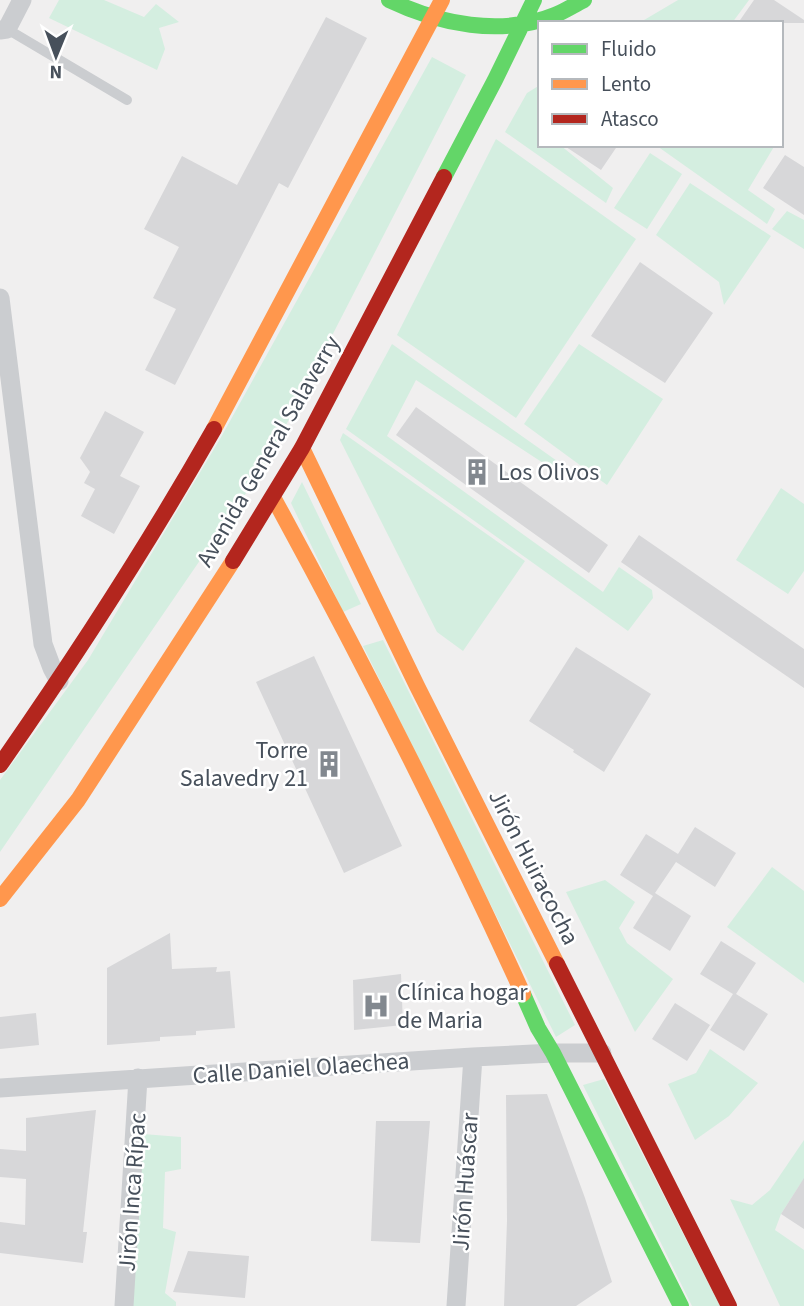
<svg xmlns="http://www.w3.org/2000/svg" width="804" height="1306" viewBox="0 0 804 1306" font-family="'Source Sans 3',sans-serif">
	<rect width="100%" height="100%" fill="#f0efef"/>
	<path fill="#d4eee0" d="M59,0H104L144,17L156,4L179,22L159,28L165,49L157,70L49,18Z
		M678,0H749L732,23H639Z
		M432,57L466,75L266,464L0,852V780L88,660L220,439Z
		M540,85V145H560L613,188L606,203L505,132L527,93Z
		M496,139L636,239L516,418L397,335Z
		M775,145L748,190L775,209L767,224L657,146Z
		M650,153L682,174L647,229L614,208Z
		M690,183L771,236L724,305L719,282L656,235Z
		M787,211L804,220V249L772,229Z
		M392,344L567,468L560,474L416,380L387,436L603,592L619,567L652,590L653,598L628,631L346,429Z
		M579,344L663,399L607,485L524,424Z
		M343,433L525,561L463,651L437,632L340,440Z
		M302,482L361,604L343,612L291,503Z
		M781,488L804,504V571L788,594L736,560Z
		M383,640L575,1025L556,1037L363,646Z
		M772,867L804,891V983L727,927Z
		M605,880L635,902L619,928L627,943L673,979L635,1032L566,892Z
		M710,1049L758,1083L729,1116L695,1140L668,1084L696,1073Z
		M604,1079L720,1306H692L583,1085Z
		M143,1134L181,1137V1169L165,1172L163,1228L176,1232L165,1293L176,1302V1306H126Z
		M804,1140V1184L801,1183L781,1214L775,1230L804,1250V1306H780L730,1199L752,1205L770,1190Z"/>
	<path fill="#d7d7d9" d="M754,0H774L804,20V23H738Z
		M326,17L367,38L288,188L279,183L175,385L145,370L176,309L153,298L179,247L144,229L182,156L237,185Z
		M563,145H618L601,170Z
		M785,155L804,167V215L763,188Z
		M640,262L713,313L665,383L591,336Z
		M416,407L608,545L589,573L396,435Z
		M105,411L144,432L120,476L140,486L114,534L81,516L95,489L84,483L90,472L80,458Z
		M639,535L804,649V688L621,562Z
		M576,647L651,694L604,772L573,752L574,750L529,721Z
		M314,656L402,846L344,873L256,682Z
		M695,827L736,853L715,887L676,862L655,893L691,916L670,951L633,928L653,896L620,875L646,834L678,854Z
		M170,933L172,969L217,967L216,972L230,971L235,1028L196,1031V1035L160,1037V1041L107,1045V968Z
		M721,941L756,963L736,994L768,1014L744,1051L710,1030L733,994L700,974Z
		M401,974L403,1025L354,1030L353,980Z
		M675,1003L710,1025L687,1061L652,1039Z
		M36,1013L39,1045L0,1049V1017Z
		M547,1094L585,1198L612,1282L576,1306H504L507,1221L506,1095Z
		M96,1110L83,1232H87L83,1263L0,1253V1222L25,1225L26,1179L0,1177V1149L26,1151V1118Z
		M376,1121H430L420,1243L371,1241Z
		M804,1178V1229L781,1214Z
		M188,1251L249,1256L245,1298L173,1292Z"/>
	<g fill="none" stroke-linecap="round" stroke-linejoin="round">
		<path stroke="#cbcdd0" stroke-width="10" d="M7,29L127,100"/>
		<path stroke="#cbcdd0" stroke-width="19" d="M0,30L7,29L22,0
			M0,298L43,644L52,668L59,681
			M0,1088L473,1057L553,1053H602
			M124,1306L138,1078
			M456,1306L473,1057"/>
		<path stroke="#63d668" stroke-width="16" d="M389,0C439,24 501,37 555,15C565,11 574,5 584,0
			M444,177L495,80L534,0
			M523,994L538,1028L553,1053L681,1306"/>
		<path stroke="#ff974d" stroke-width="16" d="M214,429L442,0
			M302,448L417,686L557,964
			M273,497C362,660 446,825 523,994
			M0,899L78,800L233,561"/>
		<path stroke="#b3261e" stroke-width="16" d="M233,561L302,448L444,177
			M0,765C76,656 148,545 214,429
			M557,964L729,1306"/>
	</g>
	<defs>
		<symbol id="building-bare" viewBox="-9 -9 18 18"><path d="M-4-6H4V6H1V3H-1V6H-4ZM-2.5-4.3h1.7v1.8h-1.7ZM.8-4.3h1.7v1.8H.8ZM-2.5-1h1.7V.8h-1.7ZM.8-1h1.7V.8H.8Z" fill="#82888f" stroke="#fff" stroke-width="2.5" paint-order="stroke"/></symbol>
		<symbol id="hospital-bare" viewBox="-9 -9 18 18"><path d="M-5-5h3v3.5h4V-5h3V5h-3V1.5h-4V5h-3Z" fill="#82888f" stroke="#fff" stroke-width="2.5" paint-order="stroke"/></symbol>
	</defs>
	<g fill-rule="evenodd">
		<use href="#building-bare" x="458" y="453" width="38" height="38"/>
		<use href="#building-bare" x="310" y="745" width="38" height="38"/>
		<use href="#hospital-bare" x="357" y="987" width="38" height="38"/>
	</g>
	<g text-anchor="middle" stroke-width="5" stroke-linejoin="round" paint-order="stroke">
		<g font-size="24" fill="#47505b" stroke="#fff">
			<text transform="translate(268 451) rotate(-60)" y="8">Avenida General Salaverry</text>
			<text transform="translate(534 867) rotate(63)" y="8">Jirón Huiracocha</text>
			<text transform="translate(301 1068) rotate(-4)" y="8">Calle Daniel Olaechea</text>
			<text transform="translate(465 1182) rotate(-86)" y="8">Jirón Huáscar</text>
			<text transform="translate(132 1192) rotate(-86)" y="8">Jirón Inca Rípac</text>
		</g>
		<g font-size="24" fill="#47505b" stroke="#fff" text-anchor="start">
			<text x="498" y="480">Los Olivos</text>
			<text x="308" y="758" text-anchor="end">Torre<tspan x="308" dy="28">Salavedry 21</tspan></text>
			<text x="397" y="1000">Clínica hogar<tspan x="397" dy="28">de Maria</tspan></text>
		</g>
	</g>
	<rect x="538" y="21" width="245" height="126" fill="#ffffff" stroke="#b5b9bd" stroke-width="2"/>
	<rect x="552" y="44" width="35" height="10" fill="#63d668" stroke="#b5b9bd" stroke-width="2"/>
	<text x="601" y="56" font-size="21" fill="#47505b">Fluido</text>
	<rect x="552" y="79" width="35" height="10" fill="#ff974d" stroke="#b5b9bd" stroke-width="2"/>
	<text x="601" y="91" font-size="21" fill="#47505b">Lento</text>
	<rect x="552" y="114" width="35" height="10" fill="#b3261e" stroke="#b5b9bd" stroke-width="2"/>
	<text x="601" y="126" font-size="21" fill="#47505b">Atasco</text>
	<g transform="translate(56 56) rotate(181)" stroke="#ffffff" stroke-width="5" paint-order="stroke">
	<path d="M0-5L12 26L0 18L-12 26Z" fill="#47505b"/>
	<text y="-10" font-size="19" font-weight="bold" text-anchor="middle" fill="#47505b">N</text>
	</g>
</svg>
